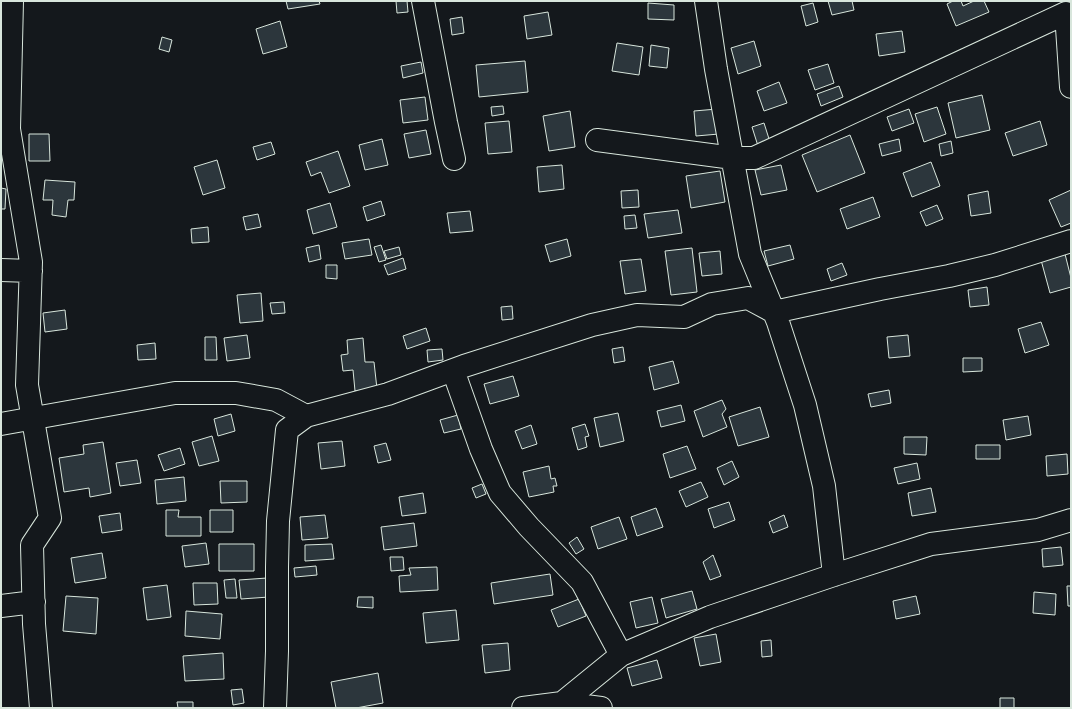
<svg xmlns="http://www.w3.org/2000/svg" width="1072" height="709" viewBox="0 0 1072 709" font-family="'Roboto Serif',serif">
	<rect width="100%" height="100%" fill="#14181c"/>
	<path fill="#2c363c" stroke="#d8e6dc" d="M286,1H319L320,4L288,9Z
		M396,1H407L408,12L397,13Z
		M828,1H852L854,10L832,15Z
		M953,1H961L963,6L974,1H984L989,12L956,26L947,4Z
		M648,3L674,5V20L648,19Z
		M813,3L818,22L806,26L801,6Z
		M548,12L552,35L527,39L524,16Z
		M462,17L464,33L452,35L450,19Z
		M280,21L287,47L263,54L256,29Z
		M902,31L905,52L879,56L876,34Z
		M162,37L172,40L169,52L159,49Z
		M754,41L761,66L738,74L731,48Z
		M617,43L643,47L639,75L612,71Z
		M651,45L669,48L667,68L649,66Z
		M525,61L528,92L479,97L476,65Z
		M421,62L423,73L403,78L401,66Z
		M828,64L834,83L815,90L808,70Z
		M779,82L787,103L764,111L757,91Z
		M839,86L843,97L821,106L817,94Z
		M982,95L990,130L956,138L948,103Z
		M425,97L428,120L403,123L400,100Z
		M503,106L504,114L492,116L491,107Z
		M937,107L946,134L924,142L915,114Z
		M717,109L719,134L696,136L694,111Z
		M909,109L914,123L892,131L887,117Z
		M570,111L575,147L549,151L543,116Z
		M509,121L512,152L488,154L485,123Z
		M1040,121L1047,145L1013,156L1005,133Z
		M764,123L770,142L758,146L752,127Z
		M426,130L431,154L409,158L404,134Z
		M29,134H49L50,161H29Z
		M850,135L865,173L817,192L802,155Z
		M382,139L388,165L365,170L359,145Z
		M899,139L901,151L882,156L879,144Z
		M951,141L953,153L941,156L939,144Z
		M271,142L275,154L257,160L253,147Z
		M338,151L350,186L329,193L321,172L311,176L306,162Z
		M217,160L225,188L203,195L194,167Z
		M931,162L940,186L912,197L903,173Z
		M562,165L564,189L539,192L537,167Z
		M781,165L787,190L761,195L755,170Z
		M720,171L725,202L691,208L686,176Z
		M45,180L75,182L74,200H68L66,217L52,215L53,200H43Z
		M1,188L6,189L5,209H1Z
		M638,190L639,207L622,208L621,191Z
		M1071,190V223L1061,227L1049,200Z
		M988,191L991,213L971,216L968,195Z
		M873,197L880,217L847,229L840,209Z
		M381,201L385,215L367,221L363,207Z
		M330,203L337,227L313,234L307,210Z
		M937,205L943,219L926,226L920,212Z
		M678,210L682,233L648,238L644,214Z
		M470,211L473,231L450,233L447,213Z
		M258,214L261,227L246,230L243,217Z
		M635,215L637,228L625,229L624,216Z
		M208,227L209,242L192,243L191,229Z
		M369,239L372,255L345,259L342,243Z
		M567,239L571,256L550,262L545,245Z
		M319,245L321,259L309,262L306,248Z
		M381,245L386,260L379,262L374,247Z
		M790,245L794,259L768,266L764,251Z
		M399,247L401,255L387,259L384,251Z
		M692,248L697,292L671,295L665,251Z
		M720,251L722,274L702,276L699,253Z
		M1065,254L1071,278V287L1050,293L1041,260Z
		M403,258L406,269L388,275L384,265Z
		M641,259L646,291L625,294L620,261Z
		M842,263L847,275L831,281L827,269Z
		M326,265H337V279L326,278Z
		M987,287L989,305L970,307L968,290Z
		M261,293L263,321L240,323L237,295Z
		M284,302L285,313L272,314L270,303Z
		M512,306L513,319L502,320L501,307Z
		M65,310L67,329L45,332L43,313Z
		M1041,322L1049,345L1025,353L1018,329Z
		M426,328L430,341L407,349L403,336Z
		M247,335L250,358L227,361L224,338Z
		M908,335L910,356L889,358L887,337Z
		M205,337H216L217,360H205Z
		M363,338L365,362H374L377,389L355,391L353,370L343,371L341,355L348,354L347,340Z
		M155,343L156,359L138,360L137,345Z
		M623,347L625,361L614,363L612,349Z
		M442,349L443,360L428,362L427,350Z
		M963,358H982V371L963,372Z
		M673,361L679,383L654,390L649,367Z
		M513,376L519,396L490,404L484,384Z
		M889,390L891,403L871,407L868,394Z
		M722,400L726,409L722,414L727,427L703,437L694,411Z
		M681,405L685,421L661,427L657,411Z
		M760,407L769,437L738,446L729,417Z
		M618,413L624,441L600,447L594,418Z
		M231,414L235,431L218,436L214,419Z
		M458,415L461,429L444,433L440,420Z
		M1028,416L1031,435L1006,440L1003,420Z
		M585,424L589,436L585,437L587,447L578,450L572,428Z
		M531,425L537,444L522,449L515,431Z
		M212,436L219,461L199,466L192,442Z
		M904,437H927L926,455L904,454Z
		M342,441L345,466L321,469L318,443Z
		M103,442L111,493L90,497L89,488L64,492L59,458L84,454L83,445Z
		M386,443L391,460L378,463L374,446Z
		M976,445H1000V459H976Z
		M687,446L696,469L670,478L663,454Z
		M180,448L185,464L164,471L158,455Z
		M1067,454L1068,474L1047,476L1046,456Z
		M137,460L141,483L120,486L116,463Z
		M732,461L739,477L724,485L717,468Z
		M917,463L920,479L898,484L894,468Z
		M549,466L551,479L555,478L557,486H553L554,492L529,497L523,472Z
		M184,477L186,501L157,504L155,480Z
		M220,481H247V502L221,503Z
		M701,482L708,497L686,507L679,491Z
		M482,484L486,494L476,498L472,488Z
		M931,488L936,512L912,516L908,493Z
		M423,493L426,513L402,516L399,497Z
		M729,502L735,520L714,528L708,509Z
		M656,508L663,527L637,536L631,517Z
		M166,510H179L178,517H201V536H166Z
		M210,510H233V532H210Z
		M120,513L122,530L102,533L99,516Z
		M325,515L328,538L302,540L300,517Z
		M784,515L788,527L773,533L769,522Z
		M619,517L627,539L598,549L591,527Z
		M414,523L417,546L384,550L381,527Z
		M577,537L584,549L576,554L569,543Z
		M206,543L209,564L185,567L182,546Z
		M219,544H254V571H219Z
		M332,544L334,559L305,561V545Z
		M1061,547L1063,565L1043,567L1042,549Z
		M102,553L106,578L75,583L71,558Z
		M713,555L721,576L710,580L703,562Z
		M390,557H403L404,570L391,571Z
		M316,566L317,575L295,577L294,568Z
		M437,567L438,590L400,592L399,576L411,575L409,568Z
		M550,574L553,595L494,604L491,583Z
		M267,578L269,597L241,599L239,580Z
		M235,579L237,598H226L224,580Z
		M193,583H217L218,604L194,605Z
		M167,585L171,617L147,620L143,588Z
		M1067,586H1071V606H1068Z
		M692,591L697,609L666,618L661,599Z
		M1034,592L1056,594L1055,615L1033,613Z
		M66,596L98,598L96,634L63,631Z
		M916,596L920,614L896,619L893,601Z
		M358,597H373V608L357,607Z
		M652,597L658,623L636,628L630,602Z
		M579,599L586,616L558,627L551,610Z
		M456,610L459,640L426,643L423,613Z
		M186,611L222,614L220,639L185,636Z
		M716,634L721,662L700,666L694,638Z
		M771,640L772,656L762,657L761,641Z
		M508,643L510,670L485,673L482,645Z
		M223,653L224,679L185,681L183,656Z
		M657,660L662,678L632,686L627,668Z
		M378,673L383,703L356,708H336L331,682Z
		M242,689L244,703L233,705L231,690Z
		M1000,698H1014V708H1000Z
		M177,702H193V708H178Z"/>
	<g fill="none" stroke-linecap="round" stroke-linejoin="round">
		<defs>
			<path id="minor" d="M12,1L9,129L31,262L27,385L50,518L32,545L34,624L41,708
				M423,1L446,122L454,159
				M706,1L716,69L750,254L778,322L805,405L824,486L834,575
				M597,140L733,158H754L1066,13L1071,87
				M1,270L31,271
				M453,370L481,449L500,493L529,527L582,582L621,655
				M1,424L175,393H236L276,400L306,416
				M1,606L34,602
				M562,703L621,655L710,617L834,575L931,544L1038,530L1071,520
				M275,708L277,651V567L278,521L287,430L306,416L388,394L464,366L592,325L637,315L684,317L712,304L748,298L774,312L880,289L949,276L995,265L1071,241
				M523,708L562,703L601,708"/>
		</defs>
		<use href="#minor" stroke="#d8e6dc" stroke-width="24"/>
		<use href="#minor" stroke="#14181c" stroke-width="22"/>
	</g>
	<rect width="1072" height="709" fill="none" stroke="#d8e6dc" stroke-width="4"/>
</svg>
